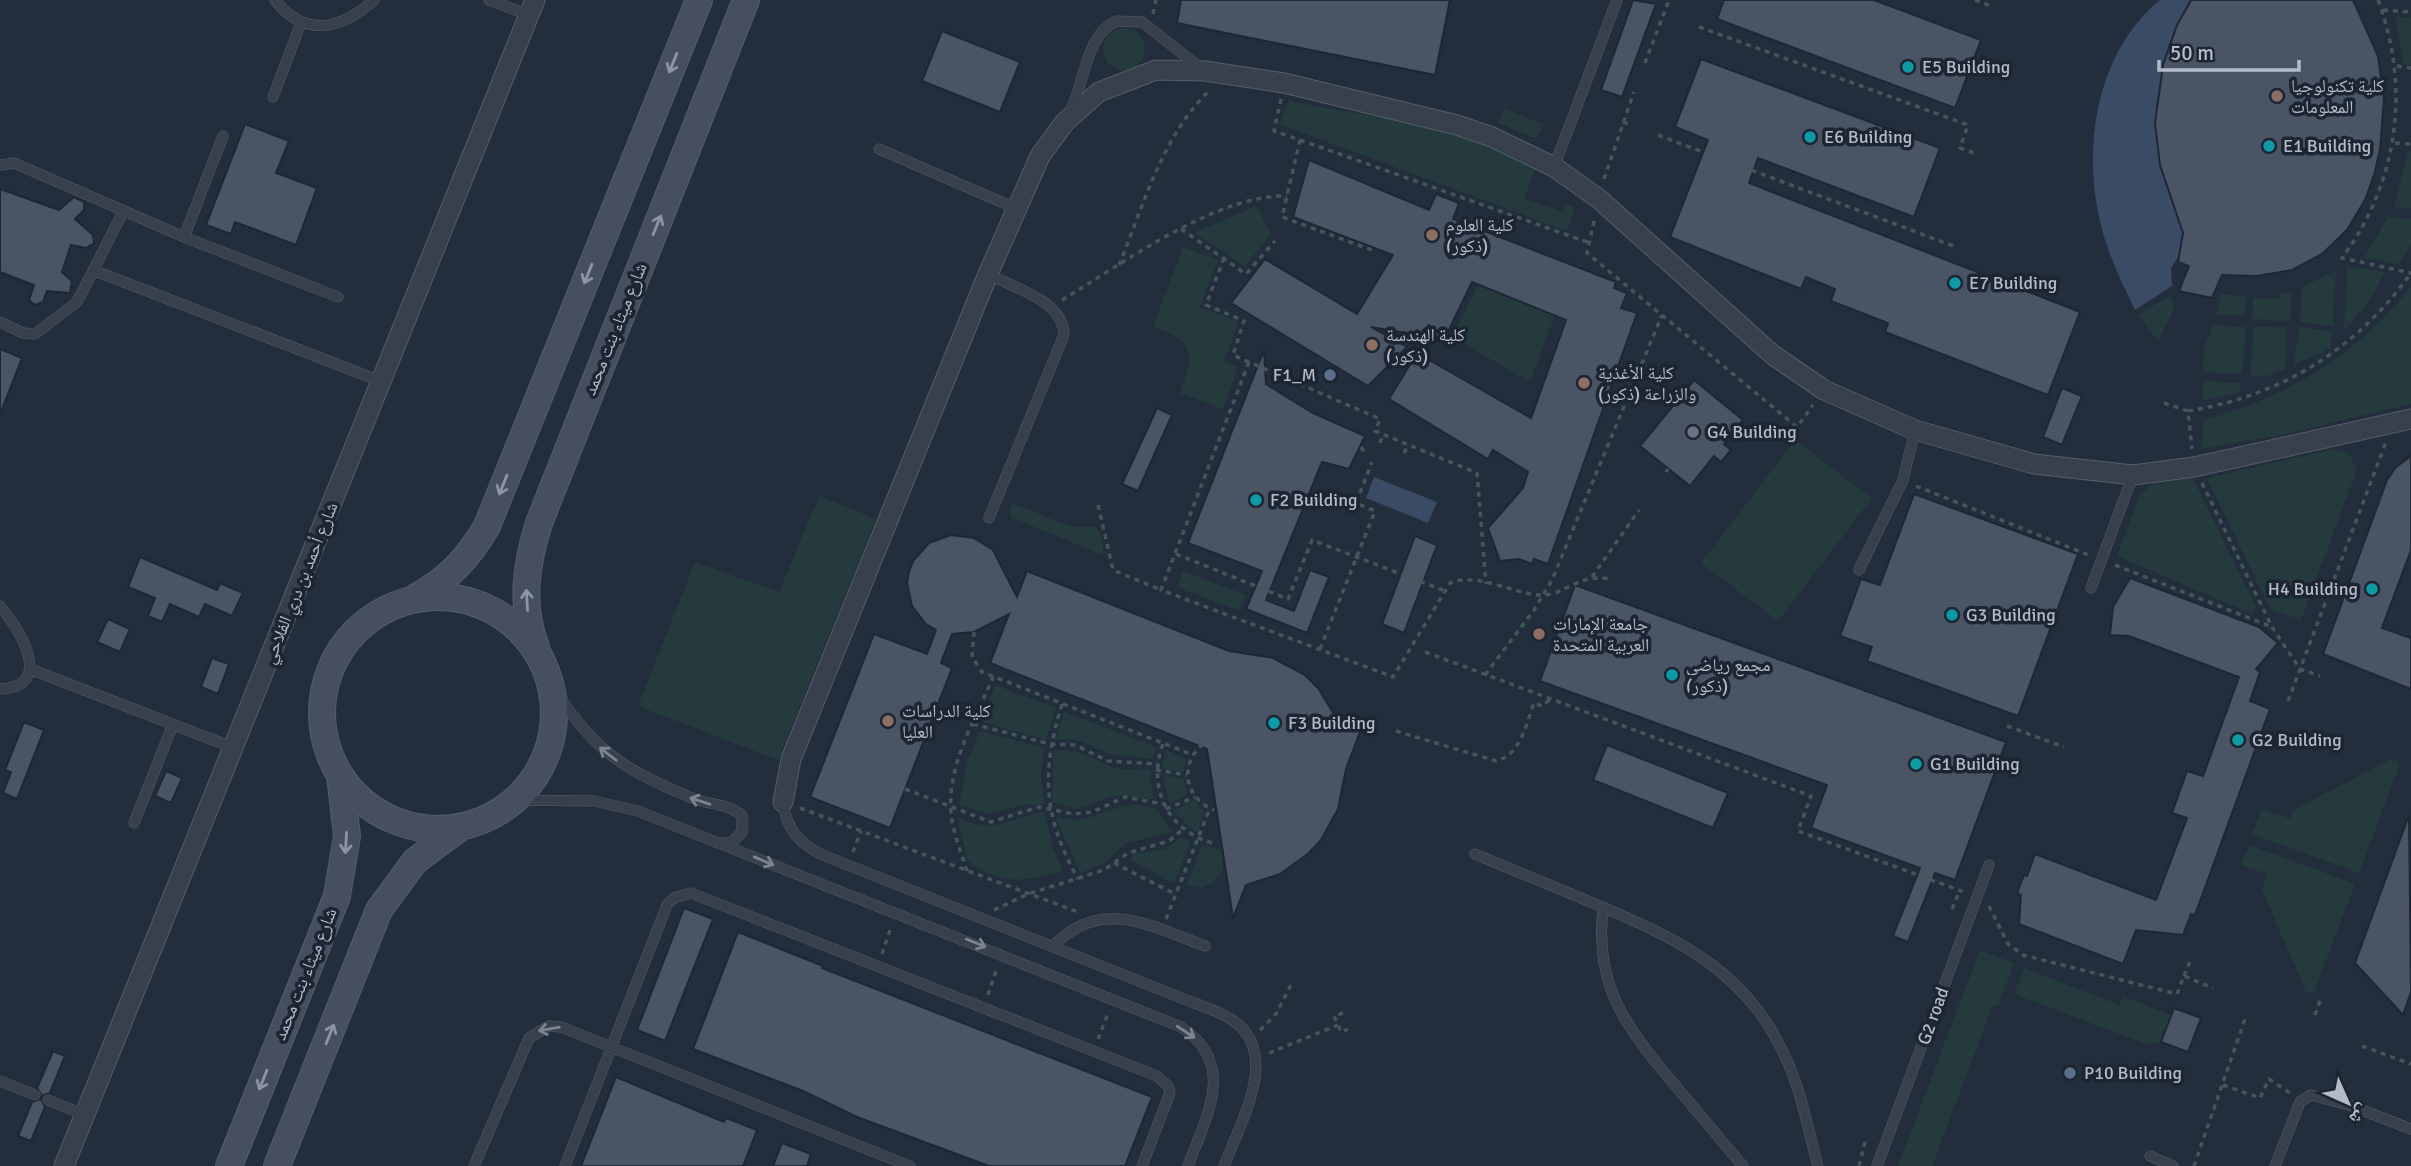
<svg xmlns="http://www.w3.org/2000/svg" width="2411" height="1166" viewBox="0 0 2411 1166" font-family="Signika,'Noto Naskh Arabic',sans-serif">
	<rect width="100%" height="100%" fill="#232e3c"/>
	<path fill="#253a3d" d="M2395,17L2411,18V65H2404Z
		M1103 49a21 21 0 1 1 42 0a21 21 0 1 1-42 0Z
		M1288,101C1370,117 1462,124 1535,169L1524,198L1562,212L1565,204L1575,208L1567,231L1279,124Z
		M1504,108L1543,124L1537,139L1498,123Z
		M2408,151H2411V208L2394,207Z
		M1256,206L1271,234L1245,266L1194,233Z
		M2388,217L2411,219V244L2400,264L2364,258Z
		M1183,247L1218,260L1200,307L1239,322L1224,361L1238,367L1223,409L1180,393C1195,352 1195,343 1153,326Z
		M2347,266L2385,272L2369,302L2344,330Z
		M2336,271L2333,326L2300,322L2302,287Z
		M1489,281L1499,293L1555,315L1530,382L1452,337L1478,285L1486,288Z
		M2411,287V404L2281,435L2201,449L2203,420C2287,398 2357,355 2411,287Z
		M2279,293L2291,294L2290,321L2252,319L2253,298L2278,299Z
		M2221,294L2247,297L2244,315H2215Z
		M2169,296L2175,307L2158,341L2138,315Z
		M2213,325L2246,327L2242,374L2203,372L2204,348Z
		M2254,326L2287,328L2286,369L2267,376L2250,375Z
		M2299,327L2332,331L2331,348L2294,365Z
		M2204,381L2240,383V393L2202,400Z
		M1795,440L1872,498L1778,621L1701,563Z
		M2334,449L2349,454L2356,467L2355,475L2301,620L2270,609L2207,478Z
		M2193,478L2256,607L2252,614L2117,556L2139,497L2154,481Z
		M819,496L876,519L778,760L638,706L695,562L779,592Z
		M1014,504L1072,527H1096L1103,540V555L1011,517L1009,509Z
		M1183,571L1246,595L1240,611L1177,587Z
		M995,685L1056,708L1046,740L982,722Z
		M1064,712L1156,747L1152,759L1110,754L1075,739L1055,740Z
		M980,731L1044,748L1041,776L1044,804L1023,805L990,814L959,805L967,762Z
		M1054,749L1079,752L1117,769L1150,770L1153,799L1116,795L1076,809L1052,802Z
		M1166,750L1186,759L1183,772L1161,768Z
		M2393,758L2400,764L2359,873L2252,834L2262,809L2290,819L2294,810Z
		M1162,775L1184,779L1187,795L1170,804Z
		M1193,800L1205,812L1197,833L1173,812Z
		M1138,804L1156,809L1173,832L1126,843L1104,864L1080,873L1055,816C1087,828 1107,806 1138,804Z
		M1045,812L1051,843L1063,871C1026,882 998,886 967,860L957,816C995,838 1009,816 1045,812Z
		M1182,837L1191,841L1174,883L1130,860L1133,854L1165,849Z
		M1202,845L1223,850V871L1214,882L1201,888L1187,885Z
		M2249,845L2355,884L2314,992H2306L2262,890L2267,874L2241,865Z
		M1980,950L2014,963L1998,1006L1993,1005L1932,1166H1898Z
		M2024,968L2120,1005L2123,996L2171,1015L2161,1042L2146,1044L2014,994Z"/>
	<path fill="#394b65" d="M2160,0H2191L2169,44L2156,106L2160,165L2183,233L2181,253L2171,268L2172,286L2135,310C2121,281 2107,253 2100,221C2082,145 2097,51 2160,0Z
		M1374,477L1437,502L1428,523L1366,498Z"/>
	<path fill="#495565" stroke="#1e2733" stroke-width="2" d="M1181,0H1450L1435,75L1177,23Z
		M1633,0L1656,4L1622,97L1601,90Z
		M1724,0H1874L1981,40L1955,108L1717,19Z
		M2191,0H2353L2378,56L2384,99L2380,150L2374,175L2365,200L2347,230L2322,254L2292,270L2257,276L2222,275L2212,298L2179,291L2189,266L2178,262L2183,233L2160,165L2155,123L2163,65L2177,25Z
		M942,31L1020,62L1000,112L922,81Z
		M1701,59L1940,148L1914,217L1758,158L1749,183L2080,312L2048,395L1885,332L1888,323L1831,301L1835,289L1806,277L1801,289L1670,237L1708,140L1675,127Z
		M245,124L289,141L276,173L317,188L296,245L235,222L231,234L206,225Z
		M1309,160L1429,210L1436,194L1459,203L1453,219L1616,282L1614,288L1627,293L1621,308L1637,313L1548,564L1534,559L1532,564L1519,559L1500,561L1488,528L1523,488L1528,472L1493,450L1488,459L1389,399L1417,353L1531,418L1566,320L1472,282L1444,340L1427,337L1432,328L1429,325L1418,335L1371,327L1407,347L1368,386L1231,303L1265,259L1357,314L1393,255L1293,217Z
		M0,189L59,210L74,197L84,202V210L75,219L93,235L94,243L86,248L71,245L62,272L72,281L70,293L47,291L43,302L35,305L29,300L34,285L0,272Z
		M0,349L22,358L1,412L0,411Z
		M1264,350L1266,384L1313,413L1365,436L1349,469L1322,462L1266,600L1294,611L1310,570L1329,577L1307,633L1246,609L1262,571L1188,543Z
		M1694,380L1743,420L1724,444L1731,450L1721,462L1714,456L1690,486L1640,446Z
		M2062,388L2082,396L2062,445L2043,437Z
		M1157,408L1172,415L1138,491L1122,484Z
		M2411,456V550L2382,628L2411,638V689L2323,654L2387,480L2396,467Z
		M1914,494L2078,554L2018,716L1867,661L1872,647L1840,636L1861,579L1880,585Z
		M951,535L974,538L993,550L1017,597L1027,571L1229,651L1273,658L1305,675L1318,688L1337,719L1361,729L1346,769L1338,809L1321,840L1309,853L1280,874L1246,885L1233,918L1207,749L990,663L1009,614L974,632L952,634L941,663L952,668L890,828L810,797L874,634L927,654L936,630L926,624L912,606L907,583L909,572L913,561L929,543Z
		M1415,536L1437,545L1404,633L1382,624Z
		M140,557L217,590L220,583L243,593L232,616L205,604L199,617L170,604L162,622L148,616L155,598L128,587Z
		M2130,578L2259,627L2278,643L2256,669L2260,672L2250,701L2270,709L2195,915L2191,914L2183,935L2136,930L2123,964L2019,924L2021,895L2017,893L2024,875L2027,876L2035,854L2156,900L2187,818L2172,813L2187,771L2203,776L2239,677L2129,636L2110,635L2113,607Z
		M1575,585L2006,742L1955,880L1935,873L1908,942L1893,936L1920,868L1811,828L1827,785L1540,681Z
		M108,619L130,629L120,652L97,642Z
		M212,658L229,664L218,694L201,687Z
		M24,722L44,730L17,799L3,793L11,772L5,770Z
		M1607,745L1728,793L1713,828L1593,780Z
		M166,771L182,778L171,803L155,796Z
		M2409,815L2411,992L2403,1015L2355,963Z
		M684,908L713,919L665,1041L637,1030Z
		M738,932L823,966L822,968L1152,1097L1125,1166H989L857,1117L803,1091L693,1049Z
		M2174,1008L2201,1018L2188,1052L2161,1042Z
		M53,1051L65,1056L50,1093L42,1096L37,1088Z
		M616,1077L724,1122L726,1118L757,1130L743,1166H581Z
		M41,1099L45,1107L31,1141L18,1136L32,1102Z
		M782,1143L811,1154L807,1166H773Z"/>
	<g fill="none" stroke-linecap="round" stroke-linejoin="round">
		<defs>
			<path id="service" d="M275,0C305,38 341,30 374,0
				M489,0L529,15
				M273,97L301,23
				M1071,109C1085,81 1086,35 1116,21L1142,22L1202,69
				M879,149L1015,208
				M0,165L14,163L184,237L338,297
				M1554,167L1617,0
				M184,237L223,136
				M93,270L380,381
				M988,274C1014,288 1063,300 1064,335L989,518
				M0,322L23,333L35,334L77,302L123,212
				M1859,570L1903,480L1915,430
				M2091,588L2133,475
				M0,606C19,628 56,687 0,689
				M30,669L234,748
				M549,681C591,748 619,768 692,798C708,805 729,803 742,816V832L731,843H723
				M513,800L594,801L638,811L1181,1027C1238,1064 1206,1117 1188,1166
				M783,802C786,828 798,842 820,854L1184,999C1199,1005 1216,1010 1229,1018C1284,1050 1240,1123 1224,1166
				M134,823L173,724
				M1475,854C1514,870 1554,887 1593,903C1675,938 1744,968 1784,1054C1801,1089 1808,1129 1818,1166
				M1603,908C1594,986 1626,1027 1674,1084C1697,1111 1720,1139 1743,1166
				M1053,946C1102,896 1150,926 1205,946
				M0,1081L35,1095
				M48,1100L85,1115
				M2150,1156L2173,1166
				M474,1166L529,1038L549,1026L561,1027L910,1166
				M565,1166L667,905L674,898L691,893L1157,1076L1168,1086L1170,1093L1142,1166
				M1877,1166L1989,865
				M2275,1166L2300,1102L2311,1095L2349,1105L2411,1129"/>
			<path id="minor" d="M783,802L791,759L988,274L1040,156L1065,122L1099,92L1156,70L1205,71L1284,83L1457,125L1492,137L1554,167L1599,199L1773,355L1824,390L1915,430L2034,464L2133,475L2194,467L2411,419
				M64,1166L535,0"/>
			<path id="secondary" d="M416,597C448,580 469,557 487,526L699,0
				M322 713a116 116 0 1 1 232 0a116 116 0 1 1-232 0Z
				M536,647C520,606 526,564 539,523L746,0
				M229,1166L337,896L347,836L340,775
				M277,1166L379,910L415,861L461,827"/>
		</defs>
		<use href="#service" stroke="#555e6a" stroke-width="11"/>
		<use href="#minor" stroke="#555e6a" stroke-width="21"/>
		<use href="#secondary" stroke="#555e6a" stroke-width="28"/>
		<path stroke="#43575a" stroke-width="3.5" stroke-dasharray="5 5" stroke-linecap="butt" d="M1975,0L1993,7
			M2378,0C2411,88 2398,183 2342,258L2411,273
			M2383,10L2411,12
			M1153,14L1156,0
			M1699,27L1968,125L1960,148L1974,153
			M1645,63L1669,0
			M2397,66L2411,68
			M1281,99L1274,131L1300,140L1282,217L1372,250
			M1623,122L1630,125
			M1658,135L1956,247
			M1300,140L1590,243
			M2395,143L2411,144
			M1604,179L1634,92
			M1594,221L1587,253L1797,427L1813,405
			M1181,229L1246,274L1275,241
			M1224,258L1206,305L1244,321L1233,355L1380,419L1375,431L1477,473L1486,584
			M1119,265C1144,204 1162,136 1210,90
			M1062,300C1122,264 1217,194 1287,196
			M1249,362L1161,590L1393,677L1450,583C1476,572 1512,593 1539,595C1565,597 1575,573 1611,579
			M2164,403L2188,411L2192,449
			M2188,411C2281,396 2356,350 2411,273
			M1380,443L1383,434
			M1361,447L1365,453
			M1404,453L1409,444
			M1666,472L1668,469
			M2202,483L2272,627L2300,669L2320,676
			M1916,486L2091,556
			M1098,505L1113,570L1161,590
			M1176,554L1288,599L1312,540L1443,590
			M2115,565L2272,627
			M1592,577L1639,510
			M974,632L972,657L982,672L1193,755
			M1320,649L1375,511L1356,503L1372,462
			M1425,652L1811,796L1798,831L1964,892
			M1485,675L1534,610L1552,580L1662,315
			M2288,701L2386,442
			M1062,704C1041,773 1043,816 1078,879
			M973,724L1050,744L1075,745L1108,761L1157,764
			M2007,726L2064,747
			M1396,731L1496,761C1521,755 1526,724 1534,703L1543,706L1549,700
			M1163,744C1147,787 1167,830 1212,843
			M1203,744C1179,764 1184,798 1214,810
			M1156,770L1187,775
			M905,789L991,822L1039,807L1073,814L1092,812L1125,797L1163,804
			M800,808L1078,912
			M1166,809L1195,797
			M853,852L861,831
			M1114,863L1175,894
			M967,871C961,852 953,833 951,813C947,765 975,720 993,677
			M1989,906L2008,944L2023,955L2177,994L2184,976L2213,988
			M1952,909L1960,890
			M994,910L1028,894L1104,870L1128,853L1169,841L1183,829
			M1166,919L1210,808
			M882,954L891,927
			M2184,976L2191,959
			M988,995L997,968
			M1343,1013L1334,1016L1341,1032L1348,1029
			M2315,1015L2321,998
			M1260,1030L1276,1014L1292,983
			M1098,1039L1109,1011
			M2362,1046L2411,1064
			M1269,1053L1338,1025
			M2223,1085L2260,1098L2269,1079L2290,1093
			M1859,1166L1866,1138
			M2194,1166L2246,1016"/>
		<use href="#service" stroke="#37404c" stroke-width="10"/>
		<use href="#minor" stroke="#37404c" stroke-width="19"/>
		<use href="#secondary" stroke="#454f5f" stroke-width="26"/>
	</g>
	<defs><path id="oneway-shaft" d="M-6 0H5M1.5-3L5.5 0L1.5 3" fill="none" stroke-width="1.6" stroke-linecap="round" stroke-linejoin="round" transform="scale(1.75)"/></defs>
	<g stroke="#8c95a3">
		<use href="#oneway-shaft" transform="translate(673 63) rotate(112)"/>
		<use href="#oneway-shaft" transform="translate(657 225) rotate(-68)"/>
		<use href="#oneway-shaft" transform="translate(588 274) rotate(112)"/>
		<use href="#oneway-shaft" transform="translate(503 485) rotate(112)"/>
		<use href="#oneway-shaft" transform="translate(527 600) rotate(-93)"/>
		<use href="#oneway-shaft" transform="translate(346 843) rotate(93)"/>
		<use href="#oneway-shaft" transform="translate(330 1034) rotate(-68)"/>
		<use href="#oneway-shaft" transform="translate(263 1080) rotate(112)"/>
	</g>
	<g stroke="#7b8490">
		<use href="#oneway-shaft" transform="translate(608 754) rotate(-142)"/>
		<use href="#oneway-shaft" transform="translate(700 801) rotate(-162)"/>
		<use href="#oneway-shaft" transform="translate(764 861) rotate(23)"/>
		<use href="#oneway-shaft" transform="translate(976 943) rotate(22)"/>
		<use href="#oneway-shaft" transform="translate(549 1029) rotate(170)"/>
		<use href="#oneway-shaft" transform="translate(1186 1032) rotate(33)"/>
	</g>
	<g fill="#0f9aa8" stroke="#1c2531" stroke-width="2.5">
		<circle cx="1908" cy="67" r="7"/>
		<circle cx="1810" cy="137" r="7"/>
		<circle cx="2269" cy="146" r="7"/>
		<circle cx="1955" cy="283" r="7"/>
		<circle cx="1256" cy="500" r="7"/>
		<circle cx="2372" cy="589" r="7"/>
		<circle cx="1952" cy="615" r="7"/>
		<circle cx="1672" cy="675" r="7"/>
		<circle cx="1274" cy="723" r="7"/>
		<circle cx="2238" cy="740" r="7"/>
		<circle cx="1916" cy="764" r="7"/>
	</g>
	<g fill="#8d6e63" stroke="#1c2531" stroke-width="2.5">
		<circle cx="2277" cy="96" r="7"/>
		<circle cx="1432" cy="235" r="7"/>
		<circle cx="1372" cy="345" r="7"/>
		<circle cx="1584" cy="383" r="7"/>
		<circle cx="1539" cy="634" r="7"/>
		<circle cx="888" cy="721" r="7"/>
	</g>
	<g fill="#5c6f8a" stroke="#1c2531" stroke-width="2.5">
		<circle cx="1330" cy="375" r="7"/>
		<circle cx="2070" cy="1073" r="7"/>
	</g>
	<circle fill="#6b7280" stroke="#1c2531" stroke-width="2.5" cx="1693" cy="432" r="7"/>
	<g text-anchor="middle" stroke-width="7" stroke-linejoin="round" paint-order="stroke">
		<g font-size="18" fill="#b3bbc7" stroke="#1c2531" text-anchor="start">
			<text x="1922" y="73">E5 Building</text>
			<text x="2291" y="92">كلية تكنولوجيا<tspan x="2291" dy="21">المعلومات</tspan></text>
			<text x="1824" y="143">E6 Building</text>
			<text x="2283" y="152">E1 Building</text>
			<text x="1446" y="231">كلية العلوم<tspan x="1446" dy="21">(ذكور)</tspan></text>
			<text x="1969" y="289">E7 Building</text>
			<text x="1386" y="341">كلية الهندسة<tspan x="1386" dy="21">(ذكور)</tspan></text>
			<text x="1598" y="379">كلية الأغذية<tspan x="1598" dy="21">والزراعة (ذكور)</tspan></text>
			<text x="1316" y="381" text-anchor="end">F1_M</text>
			<text x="1707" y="438">G4 Building</text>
			<text x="1270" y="506">F2 Building</text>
			<text x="2358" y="595" text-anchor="end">H4 Building</text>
			<text x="1966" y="621">G3 Building</text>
			<text x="1553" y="630">جامعة الإمارات<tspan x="1553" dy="21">العربية المتحدة</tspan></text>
			<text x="1686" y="671">مجمع رياضي<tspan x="1686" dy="21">(ذكور)</tspan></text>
			<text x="902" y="717">كلية الدراسات<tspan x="902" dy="21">العليا</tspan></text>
			<text x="1288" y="729">F3 Building</text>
			<text x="2252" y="746">G2 Building</text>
			<text x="1930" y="770">G1 Building</text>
			<text x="2084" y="1079">P10 Building</text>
		</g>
		<g font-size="18" fill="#b3bbc7" stroke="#1c2531">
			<text transform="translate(615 329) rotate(-68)" y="6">شارع ميثاء بنت محمد</text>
			<text transform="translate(300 583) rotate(-68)" y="6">شارع أحمد بن دري الفلاحي</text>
			<text transform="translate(305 974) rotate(-68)" y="6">شارع ميثاء بنت محمد</text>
			<text transform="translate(1933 1016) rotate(-70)" y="6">G2 road</text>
		</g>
	</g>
	<g transform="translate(2348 1103) rotate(135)" stroke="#1c2531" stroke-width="5" paint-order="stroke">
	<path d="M0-5L12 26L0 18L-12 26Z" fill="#b3bbc7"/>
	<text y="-10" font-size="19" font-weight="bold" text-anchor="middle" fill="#b3bbc7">ش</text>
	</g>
	<path d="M2159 60v10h140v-10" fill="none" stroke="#b3bbc7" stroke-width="3.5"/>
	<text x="2170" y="60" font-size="21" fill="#b3bbc7" stroke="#1c2531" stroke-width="5" paint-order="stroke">50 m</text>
</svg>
